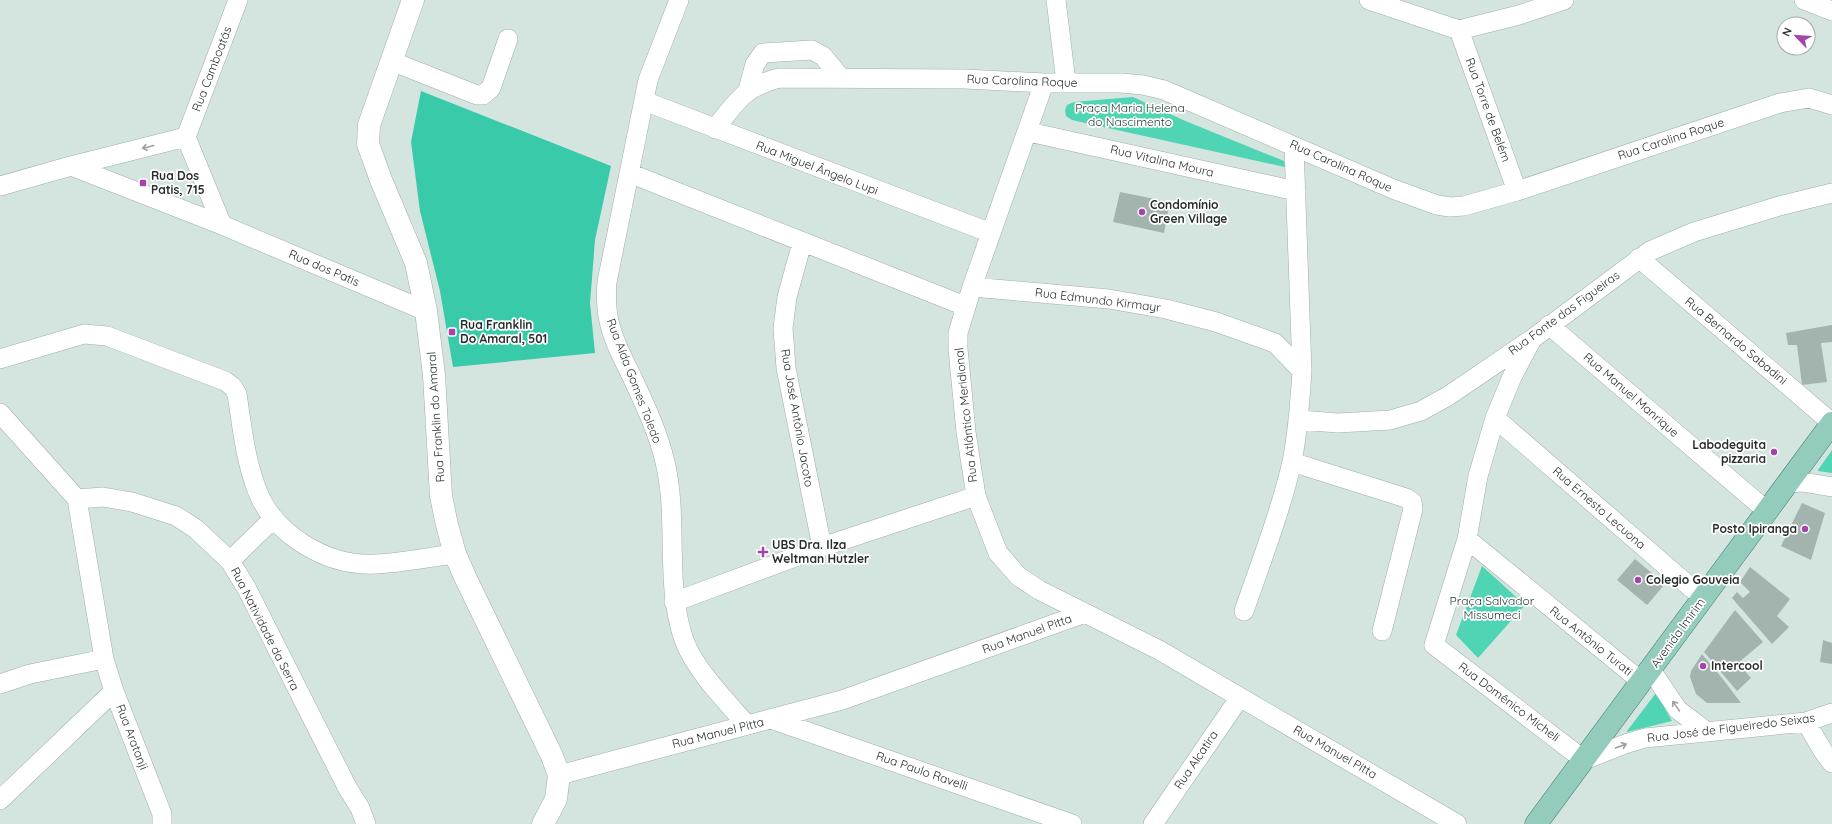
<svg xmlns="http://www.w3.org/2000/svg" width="1832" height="824" viewBox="0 0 1832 824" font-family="Quicksand,sans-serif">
	<rect width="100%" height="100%" fill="#d4e4df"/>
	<path fill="#4fd4b4" d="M1133,97L1183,120L1284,161L1285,167L1072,120L1066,116L1065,110L1067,105L1074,102Z
		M1832,450V473L1818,471V470Z
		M1482,566L1525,605L1478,658L1456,635Z
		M1656,693L1672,721L1627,732V731Z"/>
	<path fill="#39caa9" d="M421,91L611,166L595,240L590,303L595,353L453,367L440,291L420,211L411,142Z"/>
	<path fill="#a3b3ad" d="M1120,192L1170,202L1164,233L1113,222Z
		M1832,325V342L1821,343L1827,382L1802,385L1797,345H1788L1786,333Z
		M1802,503L1825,513L1811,560L1781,546Z
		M1635,559L1665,584L1647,605L1617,580Z
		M1750,567L1790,599L1777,616L1789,627L1772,644L1732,598L1737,592L1743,598L1750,592L1740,582Z
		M1735,610L1763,642L1738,663L1751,678L1737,691L1704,652Z
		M1823,640L1832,643V664L1820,662Z
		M1702,654L1722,678L1741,703H1707L1696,694L1690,677L1691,671Z"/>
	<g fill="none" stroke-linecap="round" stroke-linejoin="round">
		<defs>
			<path id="street" d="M679,0L648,80L607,282C606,295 606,308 609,321C613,341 624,360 632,377C645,405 658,432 665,462C679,520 664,582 684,640C695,670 726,701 747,725
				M1056,0L1066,82
				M1369,0L1459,30L1519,15L1564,0
				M1804,0L1832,11
				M1459,30L1517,191
				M391,61L477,95H483L491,88L508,39
				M1044,83L972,287L958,333V349L966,432L976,496L998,553L1018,576L1039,590L1159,650L1457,824
				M748,90L755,64L763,53L812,50L823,56L841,78
				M644,101L991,233
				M715,129C736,102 744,87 779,78L965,79L1044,83H1121L1143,85L1164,90L1393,189L1437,205L1450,207L1464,206L1517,191L1780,103L1809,98L1832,105
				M1029,132L1296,191
				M186,137L238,0
				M186,137L222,225
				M1294,146L1302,371
				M71,166L186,137
				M629,173L965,306
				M0,186L71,166L222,225L426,311
				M802,243L787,297L783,328L786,368L822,547
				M1639,258L1832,423
				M972,287L1109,299L1166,309L1216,322L1275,343L1302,371C1300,402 1298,432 1292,462C1280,513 1261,562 1244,611
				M1549,325L1767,511
				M1532,339L1512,377L1495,418L1478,476L1467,539L1434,645L1584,760L1625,744L1645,738L1806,722L1832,713
				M0,359L84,334L107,336L225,381L233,387L237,394C242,426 245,459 257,490C274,535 328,567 376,564C402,563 429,557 455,554
				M0,413L77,499
				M1495,418L1703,598
				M1299,420L1338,423L1390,420L1421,411L1448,396L1532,339L1650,251L1694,232L1779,206L1832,193
				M1292,462L1406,498L1412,502L1413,509L1382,631
				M1788,483L1802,482L1832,487
				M77,499L103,497L132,502L176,516L196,529L230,561L247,589L347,787L360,808L366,824
				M77,499L104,659L114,691L162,814V824
				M1467,539L1642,682
				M230,561L274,518
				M674,602L822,547L976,496
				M1651,670L1678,710L1706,731
				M0,684L30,674L104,659
				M771,719L1072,824
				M1806,722L1823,751L1832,763
				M559,775L842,700L1085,613
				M0,800L114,691
				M1153,824L1240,697"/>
			<path id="secondary" d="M413,0L369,125L368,144L381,180L416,263L426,311L434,375L441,496L447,525L455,554L466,579L552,756L559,775L556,799L543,824"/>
			<path id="primary" d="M1536,824L1832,423"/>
		</defs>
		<use href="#street" stroke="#9fafaa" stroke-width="20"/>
		<use href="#secondary" stroke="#9fafaa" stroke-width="23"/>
		<use href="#primary" stroke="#3e7d6d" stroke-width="23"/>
		<use href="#street" stroke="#fff" stroke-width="19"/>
		<use href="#secondary" stroke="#fff" stroke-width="22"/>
		<use href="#primary" stroke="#93cbbc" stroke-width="22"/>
	</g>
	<defs><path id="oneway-shaft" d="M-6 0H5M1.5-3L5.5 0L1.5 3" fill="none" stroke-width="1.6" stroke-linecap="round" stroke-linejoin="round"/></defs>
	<g stroke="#9ea0a0">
		<use href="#oneway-shaft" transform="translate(148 147) rotate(166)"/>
		<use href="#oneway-shaft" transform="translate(1676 706) rotate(-125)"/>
		<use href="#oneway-shaft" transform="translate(1621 746) rotate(-20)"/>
	</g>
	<g fill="#a445ad" stroke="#fff" stroke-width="1.5">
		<rect x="139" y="179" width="8" height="8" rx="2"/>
		<circle cx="1142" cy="212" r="4"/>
		<rect x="448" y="328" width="8" height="8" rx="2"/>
		<circle cx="1774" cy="452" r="4"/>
		<circle cx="1805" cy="529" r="4"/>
		<path d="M761 546h4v4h4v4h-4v4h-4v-4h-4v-4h4z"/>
		<circle cx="1638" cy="580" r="4"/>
		<circle cx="1703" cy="666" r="4"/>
	</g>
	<g text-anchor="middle" stroke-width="3.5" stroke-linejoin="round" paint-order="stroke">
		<g font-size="12" fill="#272d2b" stroke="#fff">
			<text transform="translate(212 69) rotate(-69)" y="4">Rua Camboatás</text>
			<text transform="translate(1022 81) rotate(2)" y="4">Rua Carolina Roque</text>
			<text transform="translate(1488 110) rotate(70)" y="4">Rua Torre de Belém</text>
			<text transform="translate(1671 139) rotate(-18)" y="4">Rua Carolina Roque</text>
			<text transform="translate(1162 161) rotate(13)" y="4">Rua Vitalina Moura</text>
			<text transform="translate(1341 166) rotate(24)" y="4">Rua Carolina Roque</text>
			<text transform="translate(817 168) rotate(21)" y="4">Rua Miguel Ângelo Lupi</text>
			<text transform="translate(324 268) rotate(23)" y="4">Rua dos Patis</text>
			<text transform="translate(1098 300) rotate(7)" y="4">Rua Edmundo Kirmayr</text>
			<text transform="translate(1564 313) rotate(-36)" y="4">Rua Fonte das Figueiras</text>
			<text transform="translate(1736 341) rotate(40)" y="4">Rua Bernardo Sabadini</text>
			<text transform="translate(634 381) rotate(69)" y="4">Rua Aída Gomes Toledo</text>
			<text transform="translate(1631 395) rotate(41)" y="4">Rua Manuel Manrique</text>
			<text transform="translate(966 415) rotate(-96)" y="4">Rua Atlântico Meridional</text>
			<text transform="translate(436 417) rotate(-94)" y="4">Rua Franklin do Amaral</text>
			<text transform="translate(797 418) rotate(80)" y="4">Rua José Antônio Jacoto</text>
			<text transform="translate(1599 508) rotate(41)" y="4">Rua Ernesto Lecuona</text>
			<text transform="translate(265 629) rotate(63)" y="4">Rua Natividade da Serra</text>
			<text transform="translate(1678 633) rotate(-54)" y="4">Avenida Imirim</text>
			<text transform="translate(1027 634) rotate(-20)" y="4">Rua Manuel Pitta</text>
			<text transform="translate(1591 641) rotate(39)" y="4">Rua Antônio Turati</text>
			<text transform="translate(1509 702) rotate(37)" y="4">Rua Domênico Micheli</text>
			<text transform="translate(1731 728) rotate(-7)" y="4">Rua José de Figueiredo Seixas</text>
			<text transform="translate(718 733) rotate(-14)" y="4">Rua Manuel Pitta</text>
			<text transform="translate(132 737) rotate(69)" y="4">Rua Aratanji</text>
			<text transform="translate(1335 752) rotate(30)" y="4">Rua Manuel Pitta</text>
			<text transform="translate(1196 760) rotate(-56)" y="4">Rua Alcatira</text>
			<text transform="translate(922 771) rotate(19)" y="4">Rua Paulo Ravelli</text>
		</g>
		<g font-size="12" fill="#1d342e" stroke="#fff">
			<text x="1130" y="112">Praça Maria Helena<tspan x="1130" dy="14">do Nascimento</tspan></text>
			<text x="1492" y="605">Praça Salvador<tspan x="1492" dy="14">Missumeci</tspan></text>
		</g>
		<g font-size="12" font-weight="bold" fill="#272d2b" stroke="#fff" text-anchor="start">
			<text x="151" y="180">Rua Dos<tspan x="151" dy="14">Patis, 715</tspan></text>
			<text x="1150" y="209">Condomínio<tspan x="1150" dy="14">Green Village</tspan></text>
			<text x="460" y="329">Rua Franklin<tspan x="460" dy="14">Do Amaral, 501</tspan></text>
			<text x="1766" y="449" text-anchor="end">Labodeguita<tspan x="1766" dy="14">pizzaria</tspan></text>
			<text x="1797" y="533" text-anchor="end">Posto Ipiranga</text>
			<text x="772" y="549">UBS Dra. Ilza<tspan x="772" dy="14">Weltman Hutzler</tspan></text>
			<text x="1646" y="584">Colegio Gouveia</text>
			<text x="1711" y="670">Intercool</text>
		</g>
	</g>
	<g transform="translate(1796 36) rotate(295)"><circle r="19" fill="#ffffff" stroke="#a9abaa"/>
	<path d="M0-3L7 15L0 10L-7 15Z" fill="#a445ad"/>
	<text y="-6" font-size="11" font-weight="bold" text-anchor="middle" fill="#272d2b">N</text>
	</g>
</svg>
